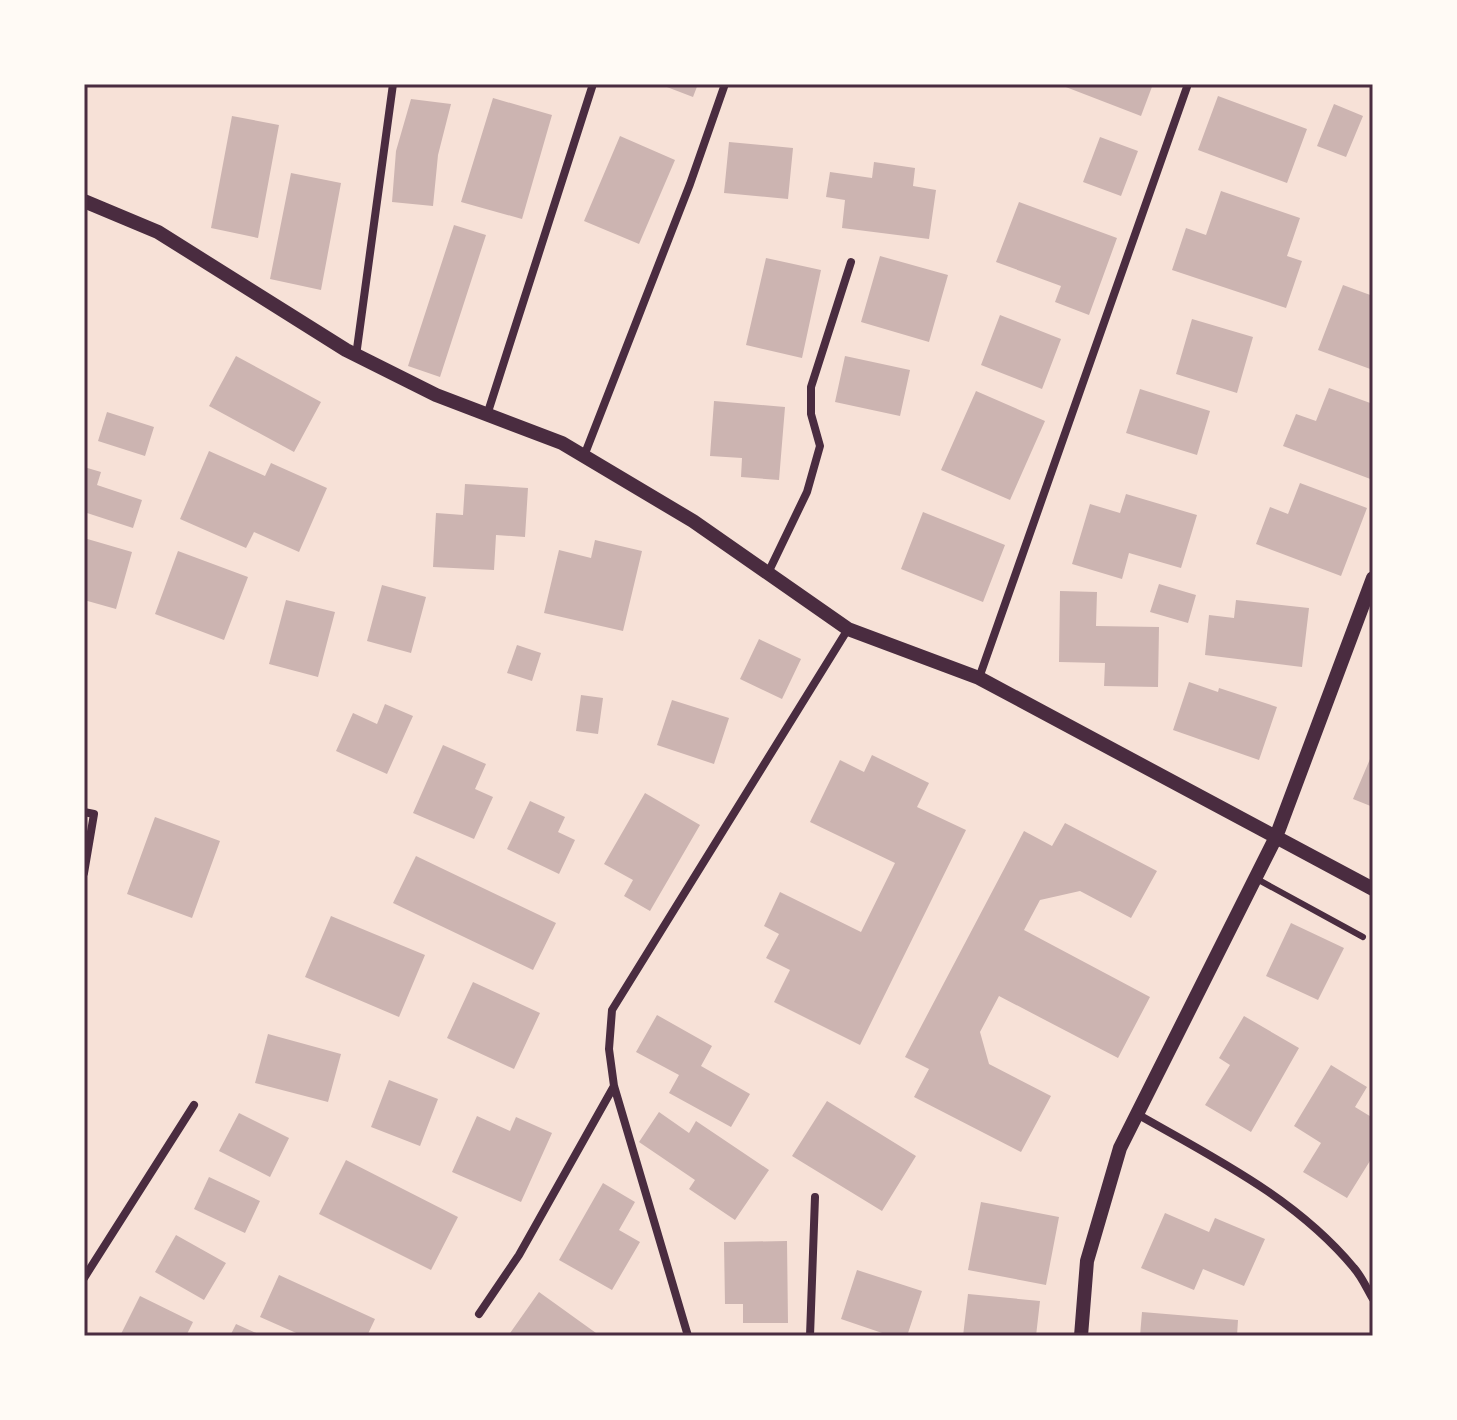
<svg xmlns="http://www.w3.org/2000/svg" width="1457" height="1420" viewBox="0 0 1457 1420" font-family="'Fira Sans Condensed',sans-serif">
	<rect width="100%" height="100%" fill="#f7e1d7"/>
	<path fill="#ccb4b1" d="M659,84H698L693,97Z
		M1058,84H1153L1141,116Z
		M1218,96L1307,129L1287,183L1198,150Z
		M493,98L552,115L522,219L461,202Z
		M411,99L451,104L438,155L433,206L392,202L396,151Z
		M1334,104L1363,116L1346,157L1317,146Z
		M232,116L279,125L258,238L211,228Z
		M620,136L675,160L639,244L584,221Z
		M1100,137L1138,151L1121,196L1083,182Z
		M729,142L793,148L788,199L724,193Z
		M874,162L915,168L913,186L936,190L929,239L842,228L845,200L826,197L830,172L872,178Z
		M291,173L341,183L321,290L270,279Z
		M1221,191L1300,218L1287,256L1302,261L1286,308L1172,270L1186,228L1206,235Z
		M1019,202L1117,238L1089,315L1055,302L1061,286L996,262Z
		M454,225L486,235L440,377L408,366Z
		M880,256L948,275L929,342L861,322Z
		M766,258L821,270L802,358L746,345Z
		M1343,285L1373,296V370L1318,350Z
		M1000,315L1061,339L1042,389L981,365Z
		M1192,319L1253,337L1237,393L1176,374Z
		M236,356L321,402L294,452L209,406Z
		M845,356L910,370L900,416L835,402Z
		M1329,388L1373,404V480L1283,446L1296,414L1316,421Z
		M1140,389L1210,411L1197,455L1126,433Z
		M976,391L1045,421L1010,500L941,470Z
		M714,401L785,407L779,480L741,477L742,458L710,456Z
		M107,412L154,427L145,456L98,441Z
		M209,451L265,476L271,463L327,488L299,552L254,532L246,548L180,519Z
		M84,467L101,472L97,485L142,500L133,528L84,512Z
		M1300,483L1367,508L1341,576L1256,544L1270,507L1288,514Z
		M465,484L528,488L525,537L496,535L494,570L433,567L436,513L463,515Z
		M1126,494L1197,515L1181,568L1129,553L1122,579L1072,564L1090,504L1120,513Z
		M923,512L1005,545L983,602L901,569Z
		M84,538L132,552L116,609L84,600Z
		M595,540L642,551L623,631L544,613L559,550L591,558Z
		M178,551L248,577L224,640L155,614Z
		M1159,584L1196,595L1188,623L1150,612Z
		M382,585L426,597L411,653L367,641Z
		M1060,591L1097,592L1096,626L1159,627L1158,687L1104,686L1105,663L1059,662Z
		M286,600L335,612L318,677L269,664Z
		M1236,600L1309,608L1302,667L1205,655L1209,615L1234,618Z
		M759,639L801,659L782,699L740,679Z
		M517,645L541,653L532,681L507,673Z
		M1189,682L1218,692L1219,688L1277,707L1259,760L1173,730Z
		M581,695L603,698L598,734L576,731Z
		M672,700L729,718L714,764L657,745Z
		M385,704L413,716L387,774L336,751L353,713L377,724Z
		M443,745L486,764L475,789L493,797L474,839L413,813Z
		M1373,752V807L1353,799Z
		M872,755L929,783L917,807L966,830L860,1045L774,1002L790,970L766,958L779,934L764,926L780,892L861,932L895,863L810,822L840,760L864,772Z
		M645,793L700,825L650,911L624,896L633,880L604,864Z
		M530,801L565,817L558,832L575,840L559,874L507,849Z
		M155,817L220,841L192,918L127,894Z
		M1065,823L1157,871L1131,918L1080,891L1040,900L1024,930L1150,997L1118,1058L999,996L980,1032L989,1064L1051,1096L1021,1152L914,1097L929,1069L905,1057L1024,831L1052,846Z
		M416,856L556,923L533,970L393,903Z
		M331,916L425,955L399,1017L305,977Z
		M1291,923L1344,948L1318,1000L1266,976Z
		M473,982L540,1013L514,1069L447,1038Z
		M657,1015L712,1046L701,1066L750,1094L731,1127L669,1093L679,1075L636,1052Z
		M1244,1016L1299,1048L1251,1132L1205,1105L1230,1065L1219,1058Z
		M268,1034L341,1054L328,1102L255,1083Z
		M1331,1065L1367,1087L1355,1107L1373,1118V1156L1347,1198L1303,1172L1321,1143L1294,1126Z
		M389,1080L438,1099L420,1146L371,1127Z
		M827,1101L916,1156L882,1211L792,1156Z
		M659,1112L689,1133L696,1121L769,1170L735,1220L689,1189L695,1180L639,1142Z
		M239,1113L289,1138L270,1177L219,1151Z
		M477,1116L510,1131L516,1117L552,1133L521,1202L452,1172Z
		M346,1160L458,1217L431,1270L319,1214Z
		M209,1177L260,1201L245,1233L194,1209Z
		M603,1183L635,1202L619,1230L640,1242L612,1290L559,1260Z
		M981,1202L1059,1217L1046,1285L968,1270Z
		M1165,1213L1209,1232L1215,1218L1265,1239L1244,1286L1203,1269L1194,1290L1141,1268Z
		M176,1235L226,1263L204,1300L155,1272Z
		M787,1241L788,1323H743V1304H725L724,1242Z
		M857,1270L922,1291L907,1336H891L841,1319Z
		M279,1275L375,1319L367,1336H303L260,1317Z
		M539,1292L596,1333L594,1336H508Z
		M968,1294L1040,1301L1036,1336H963Z
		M140,1296L193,1322L186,1336H125L121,1334Z
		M1142,1312L1238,1320L1237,1336H1140Z
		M236,1324L263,1336H230Z"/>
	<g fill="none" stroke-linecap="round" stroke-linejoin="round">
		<path stroke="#4a2c40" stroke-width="6" d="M1257,879L1363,937"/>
		<path stroke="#4a2c40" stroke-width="8" d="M356,356L393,84
			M487,415L593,84
			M584,456L690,184L725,84
			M768,573L807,492L820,446L811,414V387L851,262
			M979,678L1188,84
			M84,812L94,814L84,873
			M1137,1114C1214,1158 1296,1198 1354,1268C1362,1277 1367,1289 1373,1299
			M84,1278L194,1105
			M479,1314L519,1255L614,1086
			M688,1336L614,1086L609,1049L612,1010L848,629
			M810,1336L815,1197"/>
		<path stroke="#4a2c40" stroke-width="14" d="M84,201L158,232L346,350L436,395L562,443L693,521L848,629L979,678L1373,889
			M1081,1336L1087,1261L1120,1148L1276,837L1373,578"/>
	</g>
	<rect width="1457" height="1420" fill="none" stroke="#fffaf5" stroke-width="172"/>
	<rect x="86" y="86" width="1285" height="1248" fill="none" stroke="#4a2c40" stroke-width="3"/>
</svg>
